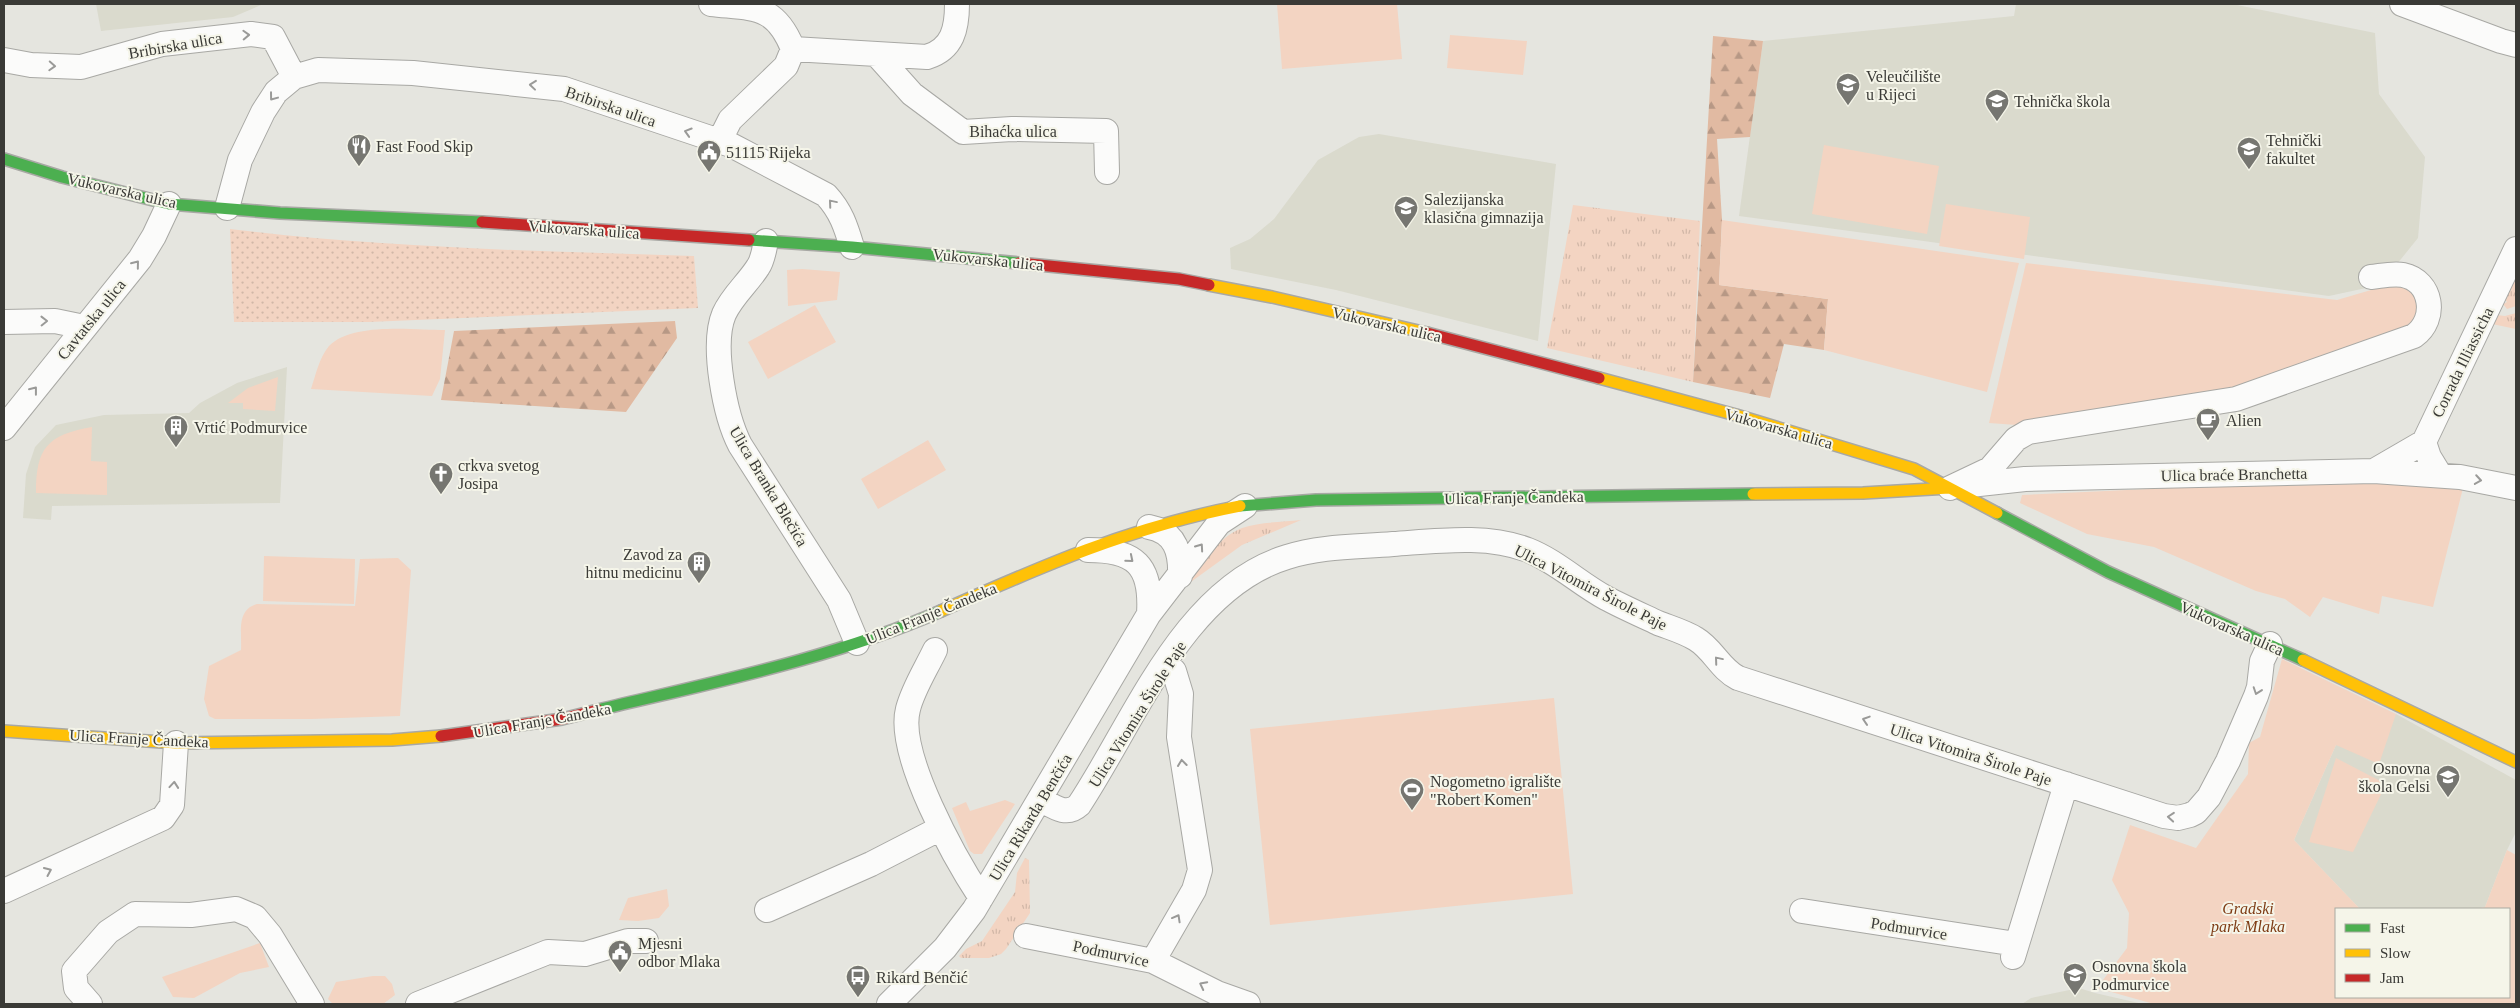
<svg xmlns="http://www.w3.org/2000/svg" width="2520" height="1008" viewBox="0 0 2520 1008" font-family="'Times New Roman',serif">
	<defs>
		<pattern id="grass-tufts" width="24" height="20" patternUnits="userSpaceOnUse" patternTransform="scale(1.25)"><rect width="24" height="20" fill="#f3d4c2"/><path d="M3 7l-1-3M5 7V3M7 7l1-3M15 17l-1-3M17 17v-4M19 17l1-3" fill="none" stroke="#d1b7a7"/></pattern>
		<pattern id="forest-firs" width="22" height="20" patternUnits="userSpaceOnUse" patternTransform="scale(1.25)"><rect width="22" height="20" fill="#e1baa2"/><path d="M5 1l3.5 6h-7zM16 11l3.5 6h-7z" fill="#b79885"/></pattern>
		<pattern id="garden-dots" width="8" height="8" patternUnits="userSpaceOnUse" patternTransform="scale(1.25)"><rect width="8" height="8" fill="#f3d4c2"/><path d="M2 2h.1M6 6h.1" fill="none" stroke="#d1b7a7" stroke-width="1.8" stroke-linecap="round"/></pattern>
	</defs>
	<rect width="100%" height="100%" fill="#e5e5df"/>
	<path fill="#dadacd" d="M96,4H261V5L233,17L101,31Z
		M2016,4H2232L2375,33L2379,94L2425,157L2418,238L2380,285L2329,296L1739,216L1763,41L2014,16Z
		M1379,134L1556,164L1538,341L1336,290L1231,269L1230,248L1250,239L1274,219L1318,160L1359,137Z
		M287,367L280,503L52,506L51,520L23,518L26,474L35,447L56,425L104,415L189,413L200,403L237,383Z
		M2396,714L2516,780V832L2507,850L2485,907L2476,909H2360L2294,840L2336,745Z
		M2079,988L2095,993L2143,1004H2022L2031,998Z"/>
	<path fill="url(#grass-tufts)" d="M1573,205L1700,221L1693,382L1547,348Z
		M2516,275V306L2507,309L2503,304L2507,302L2504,298Z
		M2516,313V329L2492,324L2497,315L2505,316Z
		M1301,520L1242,545L1188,584C1202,564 1218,537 1242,528C1260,522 1282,522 1301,520Z
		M1025,858L1029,860L1030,913L1006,949L1001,954L989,958H961L959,956L966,949L982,941L1015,892L1017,873Z"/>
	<path fill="url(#forest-firs)" d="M1713,36L1763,41L1750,137L1717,139L1722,220L1719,285L1828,299L1824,350L1784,344L1770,398L1693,382Z
		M675,321L677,338L626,412L441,400L454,331Z"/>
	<path fill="#f3d4c2" d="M1277,4H1397L1402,59L1282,69Z
		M1450,35L1527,41L1523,75L1447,68Z
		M1824,145L1939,166L1927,234L1812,214Z
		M1946,204L2030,217L2024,259L1939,246Z
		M1722,220L2019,263L1987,392L1824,350L1828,299L1719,285Z
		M2026,263L2337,300L2388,285L2405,288L2417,298L2419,312L2411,327L2235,391L2017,425L1989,423Z
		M802,269L840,272L837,300L788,306L787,270Z
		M815,305L836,342L768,379L748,342Z
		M445,330L440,379L432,396L311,389C316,374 319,358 329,346C352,322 414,330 445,330Z
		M278,377L275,411L243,409V403H228L248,388Z
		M92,427L91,461L107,462V495L36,493C36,448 47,435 92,427Z
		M928,440L946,470L878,509L861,479Z
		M2408,483L2463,488L2433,607L2382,596L2379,614L2323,597L2310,617L2285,599L2256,591L2154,547L2087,534L2020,503L2022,495L2169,488Z
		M264,556L355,559L354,604L263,601Z
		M398,558L411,570L400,716L311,719H215L209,716L204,699L209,666L241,650C242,632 236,610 257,604L355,606L360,559Z
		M2282,659L2396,714L2379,764L2336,745L2294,840L2360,909H2336V997H2509V909H2476L2485,907L2507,850L2516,855V1004H2154L2097,988L2127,948L2129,913L2112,880L2130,825L2196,848L2248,774L2249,743L2260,737Z
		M1554,698L1573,894L1270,925L1250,729Z
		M2336,758L2386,784L2353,852L2309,842Z
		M1005,800L1015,804L982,854H974L970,851L952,808L966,802L970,811Z
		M667,889L669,906L659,918L638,921L619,920L628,898Z
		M260,943L269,967L240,973L194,998L173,997L162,977Z
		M373,976H385L392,984L395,995L383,1004H333L328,999L336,982Z"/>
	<path fill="url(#garden-dots)" d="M230,229C383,248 540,251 694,256L698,308L369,322H234Z"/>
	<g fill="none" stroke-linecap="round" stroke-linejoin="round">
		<defs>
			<path id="street" d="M711,4C754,9 775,4 793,49
				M2402,4L2501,41L2516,45
				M878,56L912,94L963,132L1012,129L1106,131L1107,172
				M4,60L31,65L81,67L162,44L251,34L273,37L294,77
				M719,142L730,120L786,66L793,49L927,57C953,49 957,28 957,4
				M227,208L240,160L263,112L276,92L294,77L318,70L413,73L564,89L731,145L826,195C841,211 846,227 852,247
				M766,241C764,250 763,260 758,267C748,283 732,296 724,314C711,345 725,416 740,445L839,600L857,643
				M4,322L55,321L84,327
				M4,428L140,259L154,236L169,204
				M2374,471L2424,442
				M2440,475L2429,457L2424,442L2516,249
				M1970,485L2025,479L2374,471L2460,477L2516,488
				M1950,488L1990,469L2016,439L2028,432L2236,399L2414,336C2438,319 2432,281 2403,275C2393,273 2381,276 2371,277
				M1149,527C1175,532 1181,551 1180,576
				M1088,550C1135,550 1152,565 1149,614
				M935,650C926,669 913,689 908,709C896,754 956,860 981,898
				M1040,799C1053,806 1066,817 1079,805C1134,722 1184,588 1287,557C1321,546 1358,547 1393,544C1437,541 1487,534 1528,550C1556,561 1580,584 1606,598C1623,607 1641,615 1658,623C1671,628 1685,632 1696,639C1713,649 1720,669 1738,678L2164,816L2178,818L2190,815L2196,812L2209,797L2228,761L2256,696L2259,687L2262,661L2270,644
				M4,891L163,818L172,805L176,743
				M767,910L871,864L941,828
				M1802,911L2016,944
				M1026,936L1153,961L1217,993L1248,1004
				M2013,957L2066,784
				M1153,961L1194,890L1200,870L1179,737L1181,694L1174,671L1166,663
				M90,1004L76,988L74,971L108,932L135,914L191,915L236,909L255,917L270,935L312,1004
				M418,1004L548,952L585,954L628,941H646
				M889,1004L945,948L974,910L1149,614L1219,523L1245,506"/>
			<path id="fast" d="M4,159L62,177L169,204L280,213L482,222
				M749,240L852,247L1019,263
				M1240,506L1316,500L1753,494
				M1997,513L2108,572L2303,660
				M598,710C714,682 831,659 941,611"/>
			<path id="slow" d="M1209,285L1272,297L1427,333
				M1599,378L1736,415L1914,469L1997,513
				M1753,494L1863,493L1949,488
				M941,611C1042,566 1131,527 1240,506
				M2303,660L2516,762
				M4,731L176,743L392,740L441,736"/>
			<path id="jam" d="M482,222L749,240
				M1019,263L1179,279L1209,285
				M1427,333L1599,378
				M441,736L562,719L598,710"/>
		</defs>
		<use href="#street" stroke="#a8a8a4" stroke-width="26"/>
		<use href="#fast" stroke="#a8a8a4" stroke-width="14"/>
		<use href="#slow" stroke="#a8a8a4" stroke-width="14"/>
		<use href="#jam" stroke="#a8a8a4" stroke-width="14"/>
		<use href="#street" stroke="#fbfbfa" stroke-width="24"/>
		<use href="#fast" stroke="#4caf50" stroke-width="11"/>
		<use href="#slow" stroke="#ffc107" stroke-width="11"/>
		<use href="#jam" stroke="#c62828" stroke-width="11"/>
	</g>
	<defs><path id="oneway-chevron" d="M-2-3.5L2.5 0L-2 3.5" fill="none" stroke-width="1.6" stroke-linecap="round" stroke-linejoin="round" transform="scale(1.25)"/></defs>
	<g stroke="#9a9a98">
		<use href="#oneway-chevron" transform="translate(246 35) rotate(-2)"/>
		<use href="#oneway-chevron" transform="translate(52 66) rotate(3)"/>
		<use href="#oneway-chevron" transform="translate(533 85) rotate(-174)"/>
		<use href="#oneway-chevron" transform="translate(273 97) rotate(127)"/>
		<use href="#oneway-chevron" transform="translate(688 132) rotate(-163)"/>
		<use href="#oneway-chevron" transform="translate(832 203) rotate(-130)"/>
		<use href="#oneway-chevron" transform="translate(136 264) rotate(-51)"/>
		<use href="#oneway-chevron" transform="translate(44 321) rotate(-1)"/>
		<use href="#oneway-chevron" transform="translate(34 390) rotate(-52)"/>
		<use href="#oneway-chevron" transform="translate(2478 480) rotate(9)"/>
		<use href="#oneway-chevron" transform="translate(1200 547) rotate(-55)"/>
		<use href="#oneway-chevron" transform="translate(1130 559) rotate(40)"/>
		<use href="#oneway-chevron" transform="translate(1718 660) rotate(-130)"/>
		<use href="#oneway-chevron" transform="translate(2257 691) rotate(109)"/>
		<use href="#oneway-chevron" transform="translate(1866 720) rotate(-162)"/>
		<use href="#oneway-chevron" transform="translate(1182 763) rotate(-97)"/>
		<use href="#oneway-chevron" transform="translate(174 785) rotate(-85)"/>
		<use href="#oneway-chevron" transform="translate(2171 817) rotate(-175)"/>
		<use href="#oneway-chevron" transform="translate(48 871) rotate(-24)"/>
		<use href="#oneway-chevron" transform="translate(1177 918) rotate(-61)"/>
		<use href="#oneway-chevron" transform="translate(1203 985) rotate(-153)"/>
	</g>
	<defs>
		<symbol id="university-pin" viewBox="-11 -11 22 30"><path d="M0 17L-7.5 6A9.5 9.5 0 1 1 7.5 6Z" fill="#767671" stroke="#f5f5e9"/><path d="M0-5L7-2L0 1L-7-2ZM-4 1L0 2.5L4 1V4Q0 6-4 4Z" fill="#fff"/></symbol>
		<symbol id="school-pin" viewBox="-11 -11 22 30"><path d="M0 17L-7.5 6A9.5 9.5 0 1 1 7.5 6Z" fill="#767671" stroke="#f5f5e9"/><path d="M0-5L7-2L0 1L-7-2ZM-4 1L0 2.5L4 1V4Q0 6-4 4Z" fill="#fff"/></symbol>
		<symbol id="restaurant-pin" viewBox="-11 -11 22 30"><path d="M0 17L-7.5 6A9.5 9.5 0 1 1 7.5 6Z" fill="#767671" stroke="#f5f5e9"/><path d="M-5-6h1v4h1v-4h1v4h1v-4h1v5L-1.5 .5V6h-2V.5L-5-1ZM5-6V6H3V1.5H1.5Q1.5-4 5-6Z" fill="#fff"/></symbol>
		<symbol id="civic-pin" viewBox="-11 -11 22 30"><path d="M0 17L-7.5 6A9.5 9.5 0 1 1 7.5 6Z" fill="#767671" stroke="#f5f5e9"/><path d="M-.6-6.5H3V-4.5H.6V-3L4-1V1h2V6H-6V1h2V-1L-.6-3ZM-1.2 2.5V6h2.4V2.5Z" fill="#fff"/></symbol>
		<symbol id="cafe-pin" viewBox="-11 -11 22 30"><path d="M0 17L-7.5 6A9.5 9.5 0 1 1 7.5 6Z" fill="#767671" stroke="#f5f5e9"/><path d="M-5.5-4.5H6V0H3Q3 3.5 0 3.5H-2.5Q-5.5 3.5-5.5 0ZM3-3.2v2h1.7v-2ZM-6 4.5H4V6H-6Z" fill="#fff"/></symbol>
		<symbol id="building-pin" viewBox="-11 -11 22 30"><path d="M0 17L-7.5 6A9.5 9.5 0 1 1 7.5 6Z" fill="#767671" stroke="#f5f5e9"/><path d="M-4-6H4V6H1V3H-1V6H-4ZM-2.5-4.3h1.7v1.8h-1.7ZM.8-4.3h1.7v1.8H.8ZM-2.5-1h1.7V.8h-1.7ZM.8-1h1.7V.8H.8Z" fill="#fff"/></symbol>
		<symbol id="church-pin" viewBox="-11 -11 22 30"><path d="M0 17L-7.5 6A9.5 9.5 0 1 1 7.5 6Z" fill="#767671" stroke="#f5f5e9"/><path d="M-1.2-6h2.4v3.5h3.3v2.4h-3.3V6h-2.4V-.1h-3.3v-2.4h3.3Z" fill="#fff"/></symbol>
		<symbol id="stadium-pin" viewBox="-11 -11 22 30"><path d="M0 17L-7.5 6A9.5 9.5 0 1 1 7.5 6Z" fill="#767671" stroke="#f5f5e9"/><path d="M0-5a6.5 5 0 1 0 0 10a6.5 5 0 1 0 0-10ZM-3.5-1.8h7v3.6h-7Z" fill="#fff"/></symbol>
		<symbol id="bus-pin" viewBox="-11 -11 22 30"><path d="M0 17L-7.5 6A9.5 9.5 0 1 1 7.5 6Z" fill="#767671" stroke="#f5f5e9"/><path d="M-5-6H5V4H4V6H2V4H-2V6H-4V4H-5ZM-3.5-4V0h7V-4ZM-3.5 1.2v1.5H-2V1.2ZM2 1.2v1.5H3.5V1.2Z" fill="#fff"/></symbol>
	</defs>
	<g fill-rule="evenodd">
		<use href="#university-pin" x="1834" y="71" width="28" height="38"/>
		<use href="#school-pin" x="1983" y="87" width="28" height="38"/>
		<use href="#restaurant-pin" x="345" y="132" width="28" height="38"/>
		<use href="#university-pin" x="2235" y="135" width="28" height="38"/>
		<use href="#civic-pin" x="695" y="138" width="28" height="38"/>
		<use href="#school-pin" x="1392" y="194" width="28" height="38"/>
		<use href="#cafe-pin" x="2194" y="406" width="28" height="38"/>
		<use href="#building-pin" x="162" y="413" width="28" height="38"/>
		<use href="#church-pin" x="427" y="460" width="28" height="38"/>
		<use href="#building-pin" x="685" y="549" width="28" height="38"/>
		<use href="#school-pin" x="2434" y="763" width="28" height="38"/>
		<use href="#stadium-pin" x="1398" y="776" width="28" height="38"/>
		<use href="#civic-pin" x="606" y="938" width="28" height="38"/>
		<use href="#school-pin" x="2061" y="961" width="28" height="38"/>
		<use href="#bus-pin" x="844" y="963" width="28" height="38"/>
	</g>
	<g text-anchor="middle" stroke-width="4" stroke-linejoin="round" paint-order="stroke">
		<g font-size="16" fill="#3a3a36" stroke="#f5f5e9">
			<text transform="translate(175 45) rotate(-10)" y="6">Bribirska ulica</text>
			<text transform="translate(611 106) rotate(19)" y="6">Bribirska ulica</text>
			<text x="1013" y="137">Bihaćka ulica</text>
			<text transform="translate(122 190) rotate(13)" y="6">Vukovarska ulica</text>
			<text transform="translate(584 229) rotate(4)" y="6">Vukovarska ulica</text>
			<text transform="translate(988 259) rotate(6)" y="6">Vukovarska ulica</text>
			<text transform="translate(91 319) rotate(-51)" y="6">Cavtatska ulica</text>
			<text transform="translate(1387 324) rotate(13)" y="6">Vukovarska ulica</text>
			<text transform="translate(2462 362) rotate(-64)" y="6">Corrada Illiassicha</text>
			<text transform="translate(1779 428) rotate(16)" y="6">Vukovarska ulica</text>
			<text transform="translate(2234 474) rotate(-1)" y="6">Ulica braće Branchetta</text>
			<text transform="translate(769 486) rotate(59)" y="6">Ulica Branka Blečića</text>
			<text transform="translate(1514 497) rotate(-1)" y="6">Ulica Franje Čandeka</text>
			<text transform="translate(1591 587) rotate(27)" y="6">Ulica Vitomira Širole Paje</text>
			<text transform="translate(931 613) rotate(-22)" y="6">Ulica Franje Čandeka</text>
			<text transform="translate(2232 628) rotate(24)" y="6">Vukovarska ulica</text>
			<text transform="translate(1137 714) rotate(-58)" y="6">Ulica Vitomira Širole Paje</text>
			<text transform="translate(542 720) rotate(-10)" y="6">Ulica Franje Čandeka</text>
			<text transform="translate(139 738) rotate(3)" y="6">Ulica Franje Čandeka</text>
			<text transform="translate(1971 754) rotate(18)" y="6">Ulica Vitomira Širole Paje</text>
			<text transform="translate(1030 817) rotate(-59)" y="6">Ulica Rikarda Benčića</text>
			<text transform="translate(1909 928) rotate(9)" y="6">Podmurvice</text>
			<text transform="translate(1111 953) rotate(12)" y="6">Podmurvice</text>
		</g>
		<g font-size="16" fill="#3a3a36" stroke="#f5f5e9" text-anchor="start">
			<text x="1866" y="82">Veleučilište<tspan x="1866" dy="18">u Rijeci</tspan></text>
			<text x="2014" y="107">Tehnička škola</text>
			<text x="2266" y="146">Tehnički<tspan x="2266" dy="18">fakultet</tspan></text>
			<text x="376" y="152">Fast Food Skip</text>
			<text x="726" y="158">51115 Rijeka</text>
			<text x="1424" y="205">Salezijanska<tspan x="1424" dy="18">klasična gimnazija</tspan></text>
			<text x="2226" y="426">Alien</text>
			<text x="194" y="433">Vrtić Podmurvice</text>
			<text x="458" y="471">crkva svetog<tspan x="458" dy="18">Josipa</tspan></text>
			<text x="682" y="560" text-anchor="end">Zavod za<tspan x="682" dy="18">hitnu medicinu</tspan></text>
			<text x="2430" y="774" text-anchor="end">Osnovna<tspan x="2430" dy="18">škola Gelsi</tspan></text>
			<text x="1430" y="787">Nogometno igralište<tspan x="1430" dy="18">"Robert Komen"</tspan></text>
			<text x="638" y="949">Mjesni<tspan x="638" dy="18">odbor Mlaka</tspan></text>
			<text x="2092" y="972">Osnovna škola<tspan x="2092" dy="18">Podmurvice</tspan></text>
			<text x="876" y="983">Rikard Benčić</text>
		</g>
		<g font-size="16" font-style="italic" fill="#7f3d16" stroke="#f5f5e9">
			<text x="2248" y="914">Gradski<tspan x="2248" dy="18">park Mlaka</tspan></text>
		</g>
	</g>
	<rect width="2520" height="1008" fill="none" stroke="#3a3a36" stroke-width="10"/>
	<rect x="2335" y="908" width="175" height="90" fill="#f5f5e9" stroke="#aaaaa1"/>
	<rect x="2345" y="924" width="25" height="8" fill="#4caf50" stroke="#aaaaa1"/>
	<text x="2380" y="933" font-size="15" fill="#3a3a36">Fast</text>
	<rect x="2345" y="949" width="25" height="8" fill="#ffc107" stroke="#aaaaa1"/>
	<text x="2380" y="958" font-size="15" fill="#3a3a36">Slow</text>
	<rect x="2345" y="974" width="25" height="8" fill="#c62828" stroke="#aaaaa1"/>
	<text x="2380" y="983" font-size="15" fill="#3a3a36">Jam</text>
</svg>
